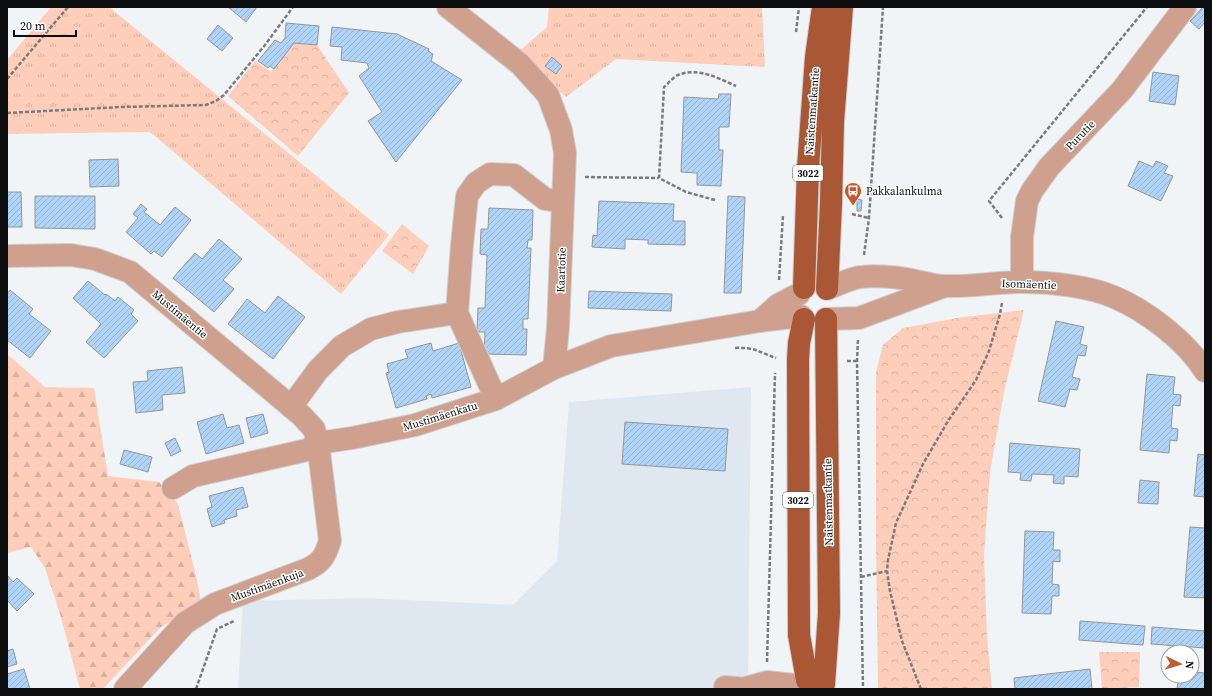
<svg xmlns="http://www.w3.org/2000/svg" width="1212" height="696" viewBox="0 0 1212 696" font-family="'Source Serif 4',serif">
	<defs>
		<pattern id="grass-tufts" width="24" height="20" patternUnits="userSpaceOnUse"><rect width="24" height="20" fill="#fecebb"/><path d="M3 7l-1-3M5 7V3M7 7l1-3M15 17l-1-3M17 17v-4M19 17l1-3" fill="none" stroke="#d8b0a0"/></pattern>
		<pattern id="forest-firs" width="22" height="20" patternUnits="userSpaceOnUse"><rect width="22" height="20" fill="#fecebb"/><path d="M5 1l3.5 6h-7zM16 11l3.5 6h-7z" fill="#d8b0a0"/></pattern>
		<pattern id="park-crowns" width="20" height="18" patternUnits="userSpaceOnUse"><rect width="20" height="18" fill="#fecebb"/><path d="M2 6a3 3 0 1 1 6 0M12 15a3 3 0 1 1 6 0" fill="none" stroke="#d8b0a0"/></pattern>
		<pattern id="building-hatch" width="6" height="6" patternUnits="userSpaceOnUse"><rect width="6" height="6" fill="#afd4f7"/><path d="M-1 1l2-2M0 6l6-6M5 7l2-2" fill="none" stroke="#95b5d3"/></pattern>
	</defs>
	<rect width="100%" height="100%" fill="#f1f4f7"/>
	<path fill="#dfe8f1" d="M751,387L748,689H238L243,601L365,598L513,605L557,561L569,402Z"/>
	<path fill="url(#grass-tufts)" d="M51,7H109L389,235L341,294L150,132L7,134V60Z
		M549,7H762L765,67L616,59L566,97L517,53L547,27Z"/>
	<path fill="url(#forest-firs)" d="M7,354L45,387L94,388L108,476L159,482L178,504L197,580L201,602L160,628L103,689H80L60,614L45,568L31,547L7,553Z"/>
	<path fill="url(#park-crowns)" d="M294,43L317,45L349,93L298,156L228,96L255,61L271,72Z
		M402,224L429,246L413,274L382,251Z
		M1024,310L1004,392L990,472L984,555L987,637L992,689H878L876,544V372L883,345L903,328L963,317Z
		M1099,652H1140L1139,687L1102,689Z"/>
	<path fill="url(#building-hatch)" stroke="#949699" d="M228,7H257L246,22Z
		M1203,7H1205V22L1199,29L1190,21Z
		M286,23L319,26L317,45L294,43L274,69L270,66L268,68L258,61L275,40L281,43L285,38Z
		M218,25L233,38L222,51L207,39Z
		M332,27L397,34L429,49L428,51L433,54L431,61L462,80L396,162L368,121L382,112L359,76L369,68L367,63L341,60L342,47L330,46Z
		M552,57L562,66L556,74L545,66Z
		M1153,72L1179,76L1175,105L1149,101Z
		M719,94H731L729,127H719V150H723L721,186L697,185V173L681,172L684,97L718,99Z
		M118,159L119,186L90,187L89,160Z
		M1139,161L1153,167L1156,161L1168,166L1164,173L1173,176L1161,201L1128,186Z
		M7,192H21L22,227H7Z
		M35,196H95V229L35,228Z
		M728,196L745,197L741,293H724Z
		M857,199L862,200L861,211H857Z
		M599,201L674,204L673,221H685V245L648,244V240L625,239V249L592,247L593,235L597,236Z
		M141,204L147,209L144,212L160,225L175,207L191,220L162,257L154,251L151,254L126,232L138,218L133,214Z
		M489,208L533,210L532,240H528L527,248H531L528,319H523V329H527L526,355L484,354L485,332H477L478,308H485L487,255L480,254L481,229H488Z
		M219,239L242,259L223,280L234,289L214,312L173,278L195,253L202,259Z
		M88,281L105,295L106,294L115,301L118,297L134,310L131,314L138,321L104,358L86,342L101,324L73,298Z
		M10,290L33,309L29,314L51,331L30,358L7,340V294Z
		M589,291L672,294L671,311L588,308Z
		M278,296L305,317L273,359L228,324L247,299L265,313Z
		M1056,321L1084,327L1080,344L1087,346L1085,356L1078,355L1072,377L1080,379L1077,390L1070,389L1065,407L1038,401Z
		M431,343L433,351L459,343L471,387L432,398L431,394L426,396L427,399L396,408L386,373L389,372L387,364L408,358L405,350Z
		M182,367L185,393L162,395L163,410L136,413L133,382L148,381L147,371Z
		M1147,374L1175,377L1173,394L1181,395L1180,406L1173,405L1171,428L1178,429L1177,441L1170,440L1169,453L1140,450Z
		M223,414L227,428L239,425L244,443L206,454L197,422Z
		M263,414L268,433L251,438L246,418Z
		M625,422L728,429L725,471L622,464Z
		M175,438L181,451L171,456L165,443Z
		M1010,443L1080,449L1078,477L1064,476V484L1053,483L1054,475L1032,474L1031,481L1020,480L1021,473L1008,472Z
		M124,450L152,457L148,472L120,464Z
		M1198,454L1205,455V497L1194,496Z
		M1140,480L1159,482L1158,504L1138,503Z
		M243,487L248,507L236,510L237,516L224,520L225,523L212,527L207,509L212,507L209,496Z
		M1190,527L1205,528V598L1184,597Z
		M1025,531L1054,532L1053,550H1060V562L1053,561L1052,584L1059,585V596H1052L1051,614L1022,613Z
		M7,575L13,582L17,578L34,594L17,611L7,600Z
		M1080,621L1145,626L1143,645L1079,640Z
		M1152,627L1205,631V648L1151,644Z
		M13,649L17,664L7,667V651Z
		M24,669L30,689H7V674Z
		M1090,669L1092,689H1015L1014,678Z
		M1192,672L1205,673V689H1177L1179,676H1192Z"/>
	<g fill="none" stroke-linecap="round" stroke-linejoin="round">
		<defs>
			<path id="minor" d="M448,7L520,64L548,95L561,130L565,153L558,328L554,368
				M7,256L71,255L95,259L130,272L301,415L314,429L318,443L330,541C325,556 322,562 308,569L215,604L185,623L125,689
				M1022,282V237L1027,201L1032,191L1049,167L1122,90L1185,7
				M827,289C838,285 850,278 861,277C873,275 895,277 907,279C920,281 933,286 946,286C971,287 996,282 1022,282C1050,282 1088,286 1114,297C1147,311 1186,341 1205,371
				M826,319L859,318L945,286
				M760,321L778,305L799,294
				M496,399L457,313L462,245L467,196L476,183L490,174L514,175L545,199L563,202
				M291,407L318,370L342,346L371,329L398,322L457,313
				M173,488L193,476L307,450L318,443L352,438L415,425L496,399L554,368L611,346L760,321L801,316
				M725,687L747,689
				M745,688L767,682L802,686"/>
			<path id="major" d="M804,288L808,168L816,57L823,7
				M827,289L831,204L833,122L842,7
				M804,319L799,343L798,360L799,635L807,680
				M824,684L829,613L826,319"/>
		</defs>
		<use href="#minor" stroke="#cdcfd2" stroke-width="24"/>
		<use href="#major" stroke="#cdcfd2" stroke-width="24"/>
		<path stroke="#797b7d" stroke-width="2.5" stroke-dasharray="4 2" stroke-linecap="butt" d="M796,32L799,7
			M7,79L68,7
			M7,113L121,107L206,105L216,101L224,95L265,45L293,7
			M585,177L659,178
			M715,200L686,192L659,178L664,87C668,84 673,77 678,75C698,67 718,78 736,86
			M852,214L869,218
			M1002,218L989,201L1147,7
			M864,255L869,218L883,7
			M779,280L783,215
			M858,340L857,361L863,689
			M735,348C755,347 759,352 776,358
			M847,361H857
			M861,577L887,571
			M767,662L775,373
			M196,689L217,629L234,621
			M921,689L902,641L890,591L887,571L888,560L896,523L923,464L948,421L976,380L989,351L1000,314L1002,303"/>
		<use href="#minor" stroke="#cfa08d" stroke-width="22"/>
		<use href="#major" stroke="#a95734" stroke-width="22"/>
	</g>
	<defs>
		<symbol id="bus-pin" viewBox="-11 -11 22 30"><path d="M0 17L-7.5 6A9.5 9.5 0 1 1 7.5 6Z" fill="#c25b2f" stroke="#fff"/><path d="M-5-6H5V4H4V6H2V4H-2V6H-4V4H-5ZM-3.5-4V0h7V-4ZM-3.5 1.2v1.5H-2V1.2ZM2 1.2v1.5H3.5V1.2Z" fill="#fff"/></symbol>
	</defs>
	<g fill-rule="evenodd">
		<use href="#bus-pin" x="843" y="181" width="20" height="27"/>
	</g>
	<g text-anchor="middle" stroke-width="3" stroke-linejoin="round" paint-order="stroke">
		<g fill="#fff" stroke="#565657" stroke-width="1">
			<rect x="793" y="165" width="30" height="16" rx="3"/>
			<rect x="783" y="492" width="30" height="16" rx="3"/>
		</g>
		<g font-size="10" font-weight="bold" fill="#0d0e0f">
			<text x="808" y="177">3022</text>
			<text x="798" y="504">3022</text>
		</g>
		<g font-size="11" fill="#0d0e0f" stroke="#fff">
			<text transform="translate(812 111) rotate(-86)" y="4">Naistenmatkantie</text>
			<text transform="translate(1080 135) rotate(-46)" y="4">Purutie</text>
			<text transform="translate(561 270) rotate(-88)" y="4">Kaartotie</text>
			<text transform="translate(1029 284) rotate(2)" y="4">Isomäentie</text>
			<text transform="translate(180 314) rotate(40)" y="4">Mustimäentie</text>
			<text transform="translate(440 416) rotate(-17)" y="4">Mustimäenkatu</text>
			<text transform="translate(828 502) rotate(-91)" y="4">Naistenmatkantie</text>
			<text transform="translate(267 585) rotate(-20)" y="4">Mustimäenkuja</text>
		</g>
		<g font-size="11" fill="#0d0e0f" stroke="#fff" text-anchor="start">
			<text x="866" y="195">Pakkalankulma</text>
		</g>
	</g>
	<rect width="1212" height="696" fill="none" stroke="#0d0e0f" stroke-width="16"/>
	<g transform="translate(1180 664) rotate(95)"><circle r="19" fill="#ffffff" stroke="#9e9f9f"/>
	<path d="M0-3L7 15L0 10L-7 15Z" fill="#c25b2f"/>
	<text y="-6" font-size="11" font-weight="bold" text-anchor="middle" fill="#0d0e0f">N</text>
	</g>
	<path d="M14 30v6h62v-6" fill="none" stroke="#0d0e0f" stroke-width="2"/>
	<text x="20" y="30" font-size="12" fill="#0d0e0f" stroke="#ffffff" stroke-width="3" paint-order="stroke">20 m</text>
</svg>
